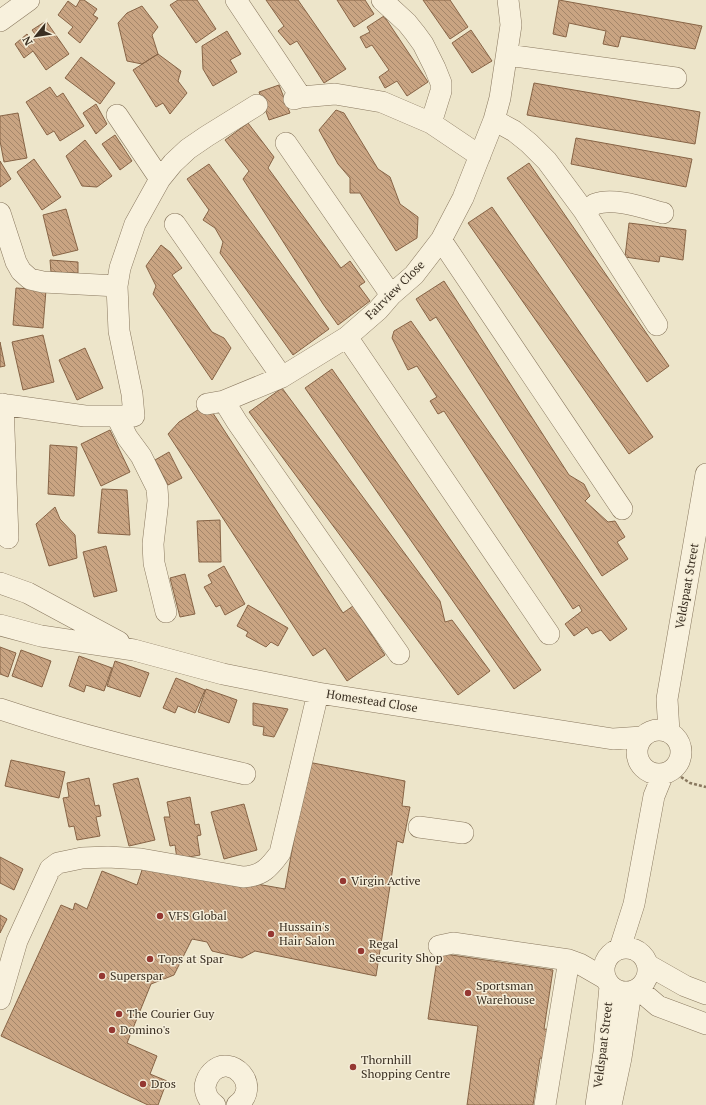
<svg xmlns="http://www.w3.org/2000/svg" width="706" height="1105" viewBox="0 0 706 1105" font-family="'PT Serif',serif">
	<defs>
		<pattern id="building-back-hatch" width="6" height="6" patternUnits="userSpaceOnUse"><rect width="6" height="6" fill="#c9a482"/><path d="M-1 5l2 2M0 0l6 6M5-1l2 2" fill="none" stroke="#a4866a"/></pattern>
	</defs>
	<rect width="100%" height="100%" fill="#ede5ca"/>
	<path fill="url(#building-back-hatch)" stroke="#876446" d="M80,0H84L97,9L93,15L98,18L80,43L68,33L73,27L58,15L68,1L76,7Z
		M178,0H197L216,29L196,43L170,5Z
		M266,0H298L346,69L324,83L297,41L290,45L278,31L284,26Z
		M337,0H365L374,14L354,27Z
		M423,0H450L468,27L450,39Z
		M559,0L702,26L695,49L621,36L618,47L603,44L606,31L569,23L566,37L553,34Z
		M142,6L158,27L152,35L158,54L142,64L127,61L118,23L127,13Z
		M384,16L428,82L407,96L397,81L385,88L379,77L389,70L372,45L366,48L360,37L370,32L367,27Z
		M46,21L69,54L46,70L33,51L24,58L15,44L27,34L32,41L37,37L32,30Z
		M471,30L492,61L472,73L452,43Z
		M227,31L241,54L230,60L237,72L213,86L203,69L202,46Z
		M158,54L181,71L178,81L187,93L170,114L163,103L156,107L133,70Z
		M81,57L115,83L100,104L65,78Z
		M534,83L700,112L695,144L527,115Z
		M279,85L290,113L269,120L259,92Z
		M50,87L57,97L63,93L84,126L60,141L54,131L47,135L26,102Z
		M96,104L107,124L96,134L83,113Z
		M336,110L344,113L378,169L390,177L400,204L418,217L417,238L396,251L360,193H350V178L338,164L319,130Z
		M18,113L27,158L4,162L0,141V116Z
		M248,123L274,157L268,168L341,268L350,261L365,282L359,286L370,301L338,325L323,304L243,179L249,171L225,140Z
		M115,135L132,161L120,170L102,144Z
		M576,138L692,159L686,187L571,164Z
		M85,140L112,176L97,187L82,186L66,156Z
		M34,159L61,197L42,210L17,172Z
		M0,161L11,179L0,187Z
		M529,163L669,366L647,382L507,178Z
		M209,164L329,329L293,355L220,253L223,242L215,228L203,220L209,210L187,179Z
		M492,207L653,437L629,454L468,223Z
		M66,209L78,250L53,256L43,215Z
		M629,223L686,230L683,260L660,256L659,262L625,257Z
		M161,245L170,252L182,268L172,275L212,332L224,338L231,348L212,380L153,294L156,286L146,266Z
		M50,260L78,262V273L51,272Z
		M444,281L569,475L584,484L590,496L585,501L608,522L615,521L625,537L617,542L628,559L602,576L436,317L430,321L416,299Z
		M16,288L46,290L43,328L13,325Z
		M411,321L627,629L610,641L601,630L592,634L587,627L574,636L565,624L582,611L579,605L573,609L444,411L438,414L430,401L437,397L417,366L408,370L392,338L394,331Z
		M43,335L54,382L23,390L12,342Z
		M0,342L5,366L0,367Z
		M85,348L103,388L77,400L59,360Z
		M332,369L541,670L514,689L305,388Z
		M282,388L440,601L445,622L452,620L490,671L458,695L249,412Z
		M207,404L343,613L353,606L385,655L347,681L325,648L313,656L168,434L179,422Z
		M110,430L130,472L101,486L81,444Z
		M50,445L77,447L74,496L48,494Z
		M169,452L182,478L168,485L155,460Z
		M102,489L127,490L130,535L98,533Z
		M55,507L60,519L75,535L77,558L49,566L36,524Z
		M220,520L221,562H199L197,521Z
		M106,546L117,591L94,597L83,552Z
		M224,566L245,604L225,615L220,605L216,607L204,587L212,583L208,575Z
		M185,574L195,614L180,617L170,578Z
		M248,605L288,628L278,646L271,642L266,647L246,636L248,632L237,626Z
		M0,647L16,653L8,677L0,674Z
		M21,650L51,661L42,687L12,676Z
		M79,656L112,668L104,691L86,685L84,692L69,686Z
		M115,661L149,673L140,697L107,686Z
		M176,678L205,690L195,713L178,706L175,713L163,708Z
		M206,689L237,700L229,723L198,712Z
		M253,703L288,709L274,737L263,735L264,727L253,725Z
		M11,760L65,772L59,798L5,786Z
		M308,762L405,781L402,806L410,807L403,843L397,841L376,976L255,951L242,958L212,951L207,942L192,939L174,975L151,984L127,1043L157,1056L150,1074L167,1081L158,1105H148L1,1036L61,905L73,910L75,903L87,909L102,871L137,885L144,864L285,889Z
		M89,778L95,806L99,805L101,816L96,817L100,836L77,840L74,826L69,827L63,798L69,797L67,783Z
		M138,778L155,840L129,846L113,784Z
		M190,797L195,825L199,824L201,835L197,836L200,855L177,859L175,845L170,846L164,817H170L167,802Z
		M244,804L257,850L224,859L211,812Z
		M0,857L23,869L14,890L0,883Z
		M0,915L7,919L0,933Z
		M438,953L553,970L544,1029L552,1030L547,1059L540,1058L533,1105H467L478,1026L428,1019Z"/>
	<g fill="none" stroke-linecap="round" stroke-linejoin="round">
		<defs>
			<path id="minor" d="M236,0L301,97
				M382,0L407,23L415,33L423,44L435,68L441,83V91L431,123
				M0,21L29,0
				M507,55L676,78
				M294,99L301,97L335,94L382,102L431,123L480,156
				M117,115L160,179
				M494,120L514,131L529,143L547,161L584,211L657,325
				M286,143L391,295
				M584,211C588,209 592,206 595,204C614,197 644,208 663,213
				M0,213L16,262L21,271L30,279L43,282L117,286
				M175,224L282,377
				M441,240L622,509
				M347,337L549,634
				M224,401L237,422L399,654
				M0,404L85,416H130
				M3,404L8,538
				M207,404L224,401L282,377L347,337L378,310L391,295L414,275L441,240L463,198L494,120L500,98L511,25L508,0
				M134,416L132,394L119,331L117,286L120,268L135,224L160,179L173,163L188,149L207,136L257,105
				M117,417L127,437L141,456L157,488L158,501L153,544L154,563L166,612
				M0,583L28,593L119,642
				M0,625L41,636L134,650L223,674L318,693L613,739L642,737
				M0,709C80,736 163,755 245,774
				M637 752a22 22 0 1 1 44 0a22 22 0 1 1-44 0Z
				M669,732L667,699L706,474
				M419,827L463,833
				M439,946L453,943L569,960L580,964L606,979
				M604 970a22 22 0 1 1 44 0a22 22 0 1 1-44 0Z
				M620,948L634,904L654,796L663,774
				M648,965L685,986L706,994
				M638,989L658,1006L706,1024
				M0,999L17,941L50,869L58,863L82,858L108,857L141,859L243,877C262,876 269,868 280,853L318,693
				M215,1105C209,1101 205,1094 205,1086C206,1081 208,1076 212,1072C231,1052 263,1086 237,1105
				M545,1105L569,960
				M596,1105L604,1052L610,986
				M611,1105L621,1058L631,992"/>
		</defs>
		<use href="#minor" stroke="#89785f" stroke-width="22"/>
		<path stroke="#89785f" stroke-width="2.5" stroke-dasharray="3 2" stroke-linecap="butt" d="M681,777L690,783L706,787"/>
		<use href="#minor" stroke="#f8f1dd" stroke-width="21"/>
	</g>
	<g fill="#953832" stroke="#f5eed9" stroke-width="1.5">
		<circle cx="343" cy="881" r="4"/>
		<circle cx="160" cy="916" r="4"/>
		<circle cx="271" cy="934" r="4"/>
		<circle cx="361" cy="951" r="4"/>
		<circle cx="150" cy="959" r="4"/>
		<circle cx="102" cy="976" r="4"/>
		<circle cx="468" cy="993" r="4"/>
		<circle cx="119" cy="1014" r="4"/>
		<circle cx="112" cy="1030" r="4"/>
		<circle cx="353" cy="1067" r="4"/>
		<circle cx="143" cy="1084" r="4"/>
	</g>
	<g text-anchor="middle" stroke-width="3" stroke-linejoin="round" paint-order="stroke">
		<g font-size="12" fill="#3a2f22" stroke="#f5eed9">
			<text transform="translate(395 290) rotate(-45)" y="4">Fairview Close</text>
			<text transform="translate(687 586) rotate(-80)" y="4">Veldspaat Street</text>
			<text transform="translate(372 701) rotate(9)" y="4">Homestead Close</text>
			<text transform="translate(603 1045) rotate(-83)" y="4">Veldspaat Street</text>
		</g>
		<g font-size="12" fill="#3a2f22" stroke="#f5eed9" text-anchor="start">
			<text x="351" y="885">Virgin Active</text>
			<text x="168" y="920">VFS Global</text>
			<text x="279" y="931">Hussain's<tspan x="279" dy="14">Hair Salon</tspan></text>
			<text x="369" y="948">Regal<tspan x="369" dy="14">Security Shop</tspan></text>
			<text x="158" y="963">Tops at Spar</text>
			<text x="110" y="980">Superspar</text>
			<text x="476" y="990">Sportsman<tspan x="476" dy="14">Warehouse</tspan></text>
			<text x="127" y="1018">The Courier Guy</text>
			<text x="120" y="1034">Domino's</text>
			<text x="361" y="1064">Thornhill<tspan x="361" dy="14">Shopping Centre</tspan></text>
			<text x="151" y="1088">Dros</text>
		</g>
	</g>
	<g transform="translate(36 36) rotate(240)" stroke="#f5eed9" stroke-width="3" paint-order="stroke">
	<path d="M0-3L7 15L0 10L-7 15Z" fill="#3a2f22"/>
	<text y="-6" font-size="11" font-weight="bold" text-anchor="middle" fill="#3a2f22">N</text>
	</g>
</svg>
